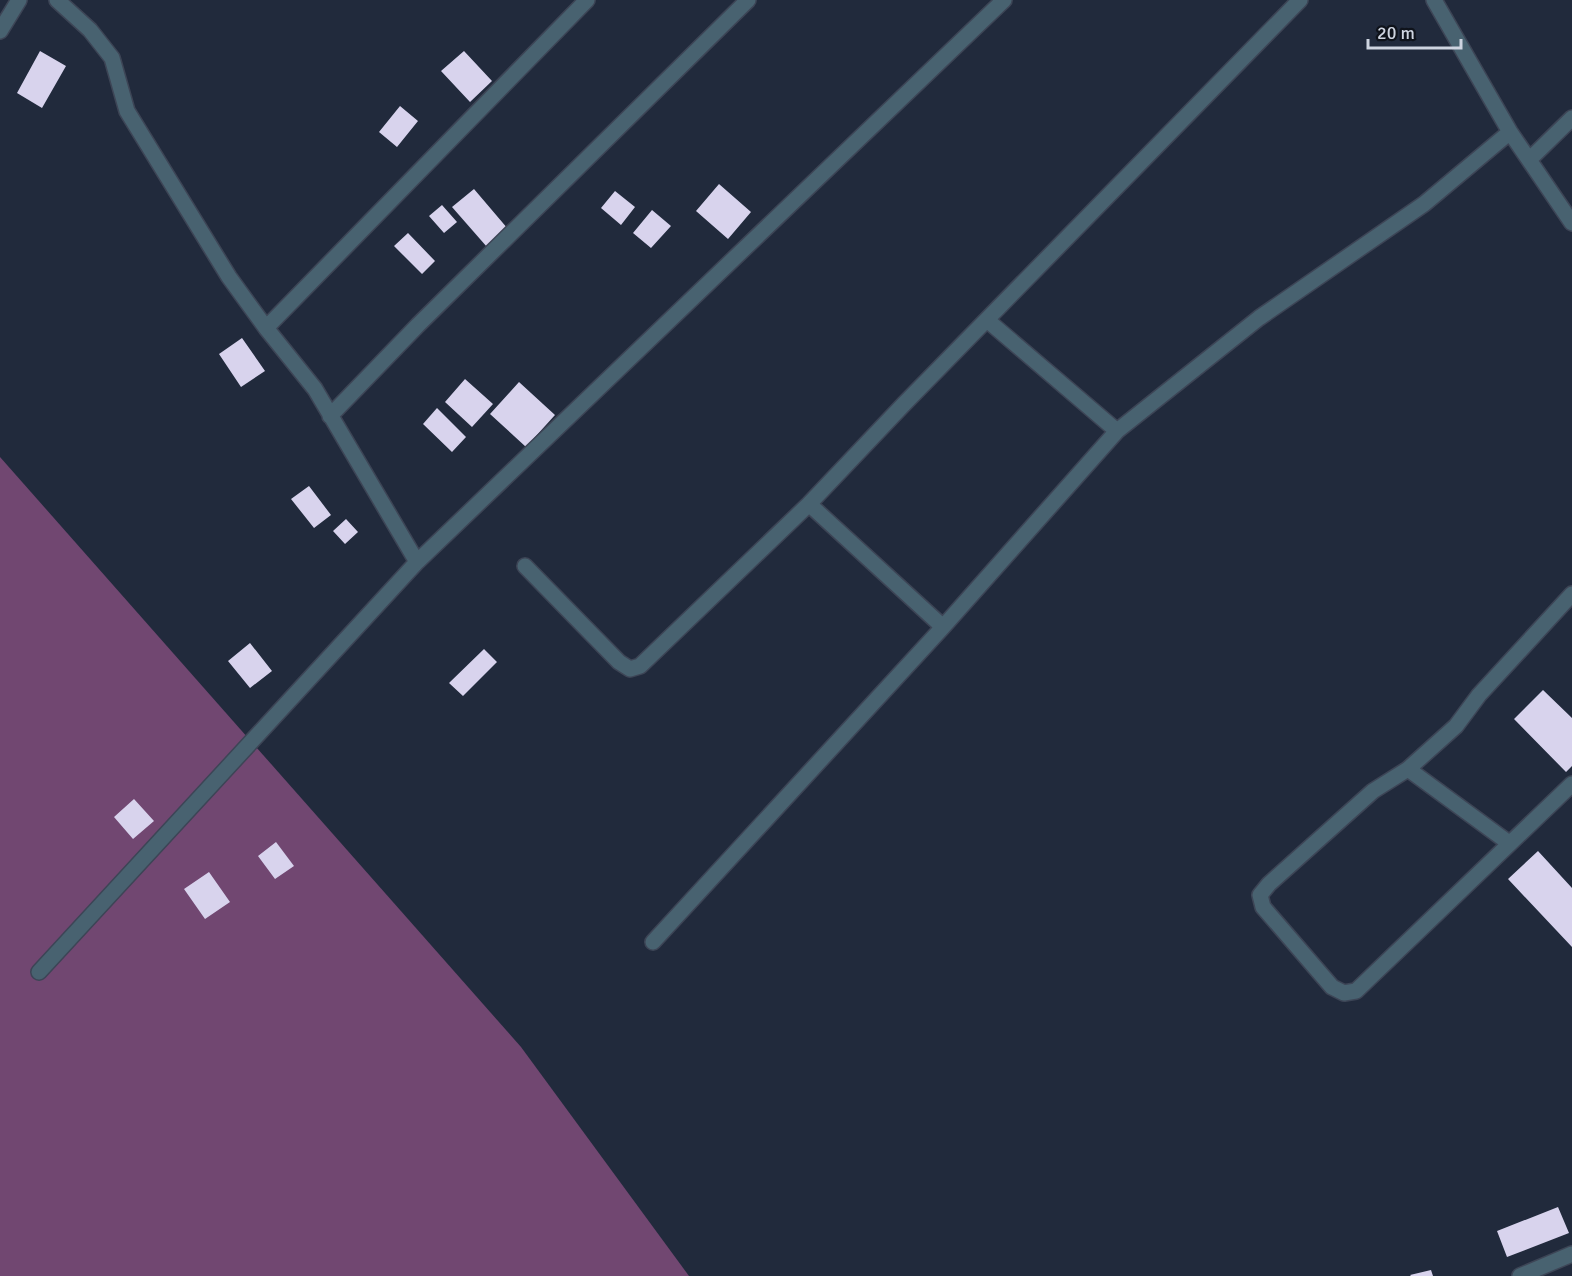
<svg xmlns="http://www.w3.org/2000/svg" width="1572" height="1276" viewBox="0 0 1572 1276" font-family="Signika,sans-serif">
	<rect width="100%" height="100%" fill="#212a3c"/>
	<path fill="#714771" d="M0,457L521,1047L689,1276H0Z"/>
	<path fill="#d8d3ed" d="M40,51L66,66L42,108L17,93Z
		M464,51L492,81L470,102L441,71Z
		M400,106L418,121L397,147L379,132Z
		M719,184L751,212L728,239L696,211Z
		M474,189L508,229L487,247L452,207Z
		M615,191L635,207L621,225L601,208Z
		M442,205L457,222L444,233L429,216Z
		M652,210L671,226L651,248L633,233Z
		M408,233L435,261L422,274L394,246Z
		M242,338L265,371L241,387L219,354Z
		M465,379L493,404L472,427L445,402Z
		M519,382L555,415L526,447L490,414Z
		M437,408L466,437L452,452L423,424Z
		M309,486L331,515L314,528L291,499Z
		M346,519L358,532L345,544L333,531Z
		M250,643L272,671L250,688L228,661Z
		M484,649L497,662L463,696L449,683Z
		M1543,690L1572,718V766L1566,772L1514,719Z
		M134,799L154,821L133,839L114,817Z
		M276,842L294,866L275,879L258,856Z
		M1538,851L1572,888V947L1508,879Z
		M209,872L230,902L205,919L184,889Z
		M1558,1207L1569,1233L1507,1257L1497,1231Z
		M1431,1270L1433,1276H1411L1410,1275Z"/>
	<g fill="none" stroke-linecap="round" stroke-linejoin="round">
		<defs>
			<path id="street" d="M57,0L90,30L112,58L127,111L229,277L266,328L315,389L417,562
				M1434,0L1510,132L1572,223
				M0,31L19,0
				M1530,159L1572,118
				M987,320L1117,431
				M266,328L587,0
				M330,416L418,325L748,0
				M809,504L943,627
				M525,566L619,662L630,669L640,666L809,504L904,404L1300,0
				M1572,594L1479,695L1456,726L1408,769L1373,791L1269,884L1260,895L1263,907L1332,987L1344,993L1356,991L1572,784
				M1408,769L1509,843
				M653,942L943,627L1117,431L1259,318L1424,204L1510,132
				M39,972L417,562L1004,0
				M1520,1276L1572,1254"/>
		</defs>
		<use href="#street" stroke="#3d4556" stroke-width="18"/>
		<use href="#street" stroke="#486270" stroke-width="15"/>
	</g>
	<path d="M1368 39v9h93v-9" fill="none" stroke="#ced4e0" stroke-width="3"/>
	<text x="1377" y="39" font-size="18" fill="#ced4e0" stroke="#0f131b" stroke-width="4.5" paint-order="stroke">20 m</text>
</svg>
